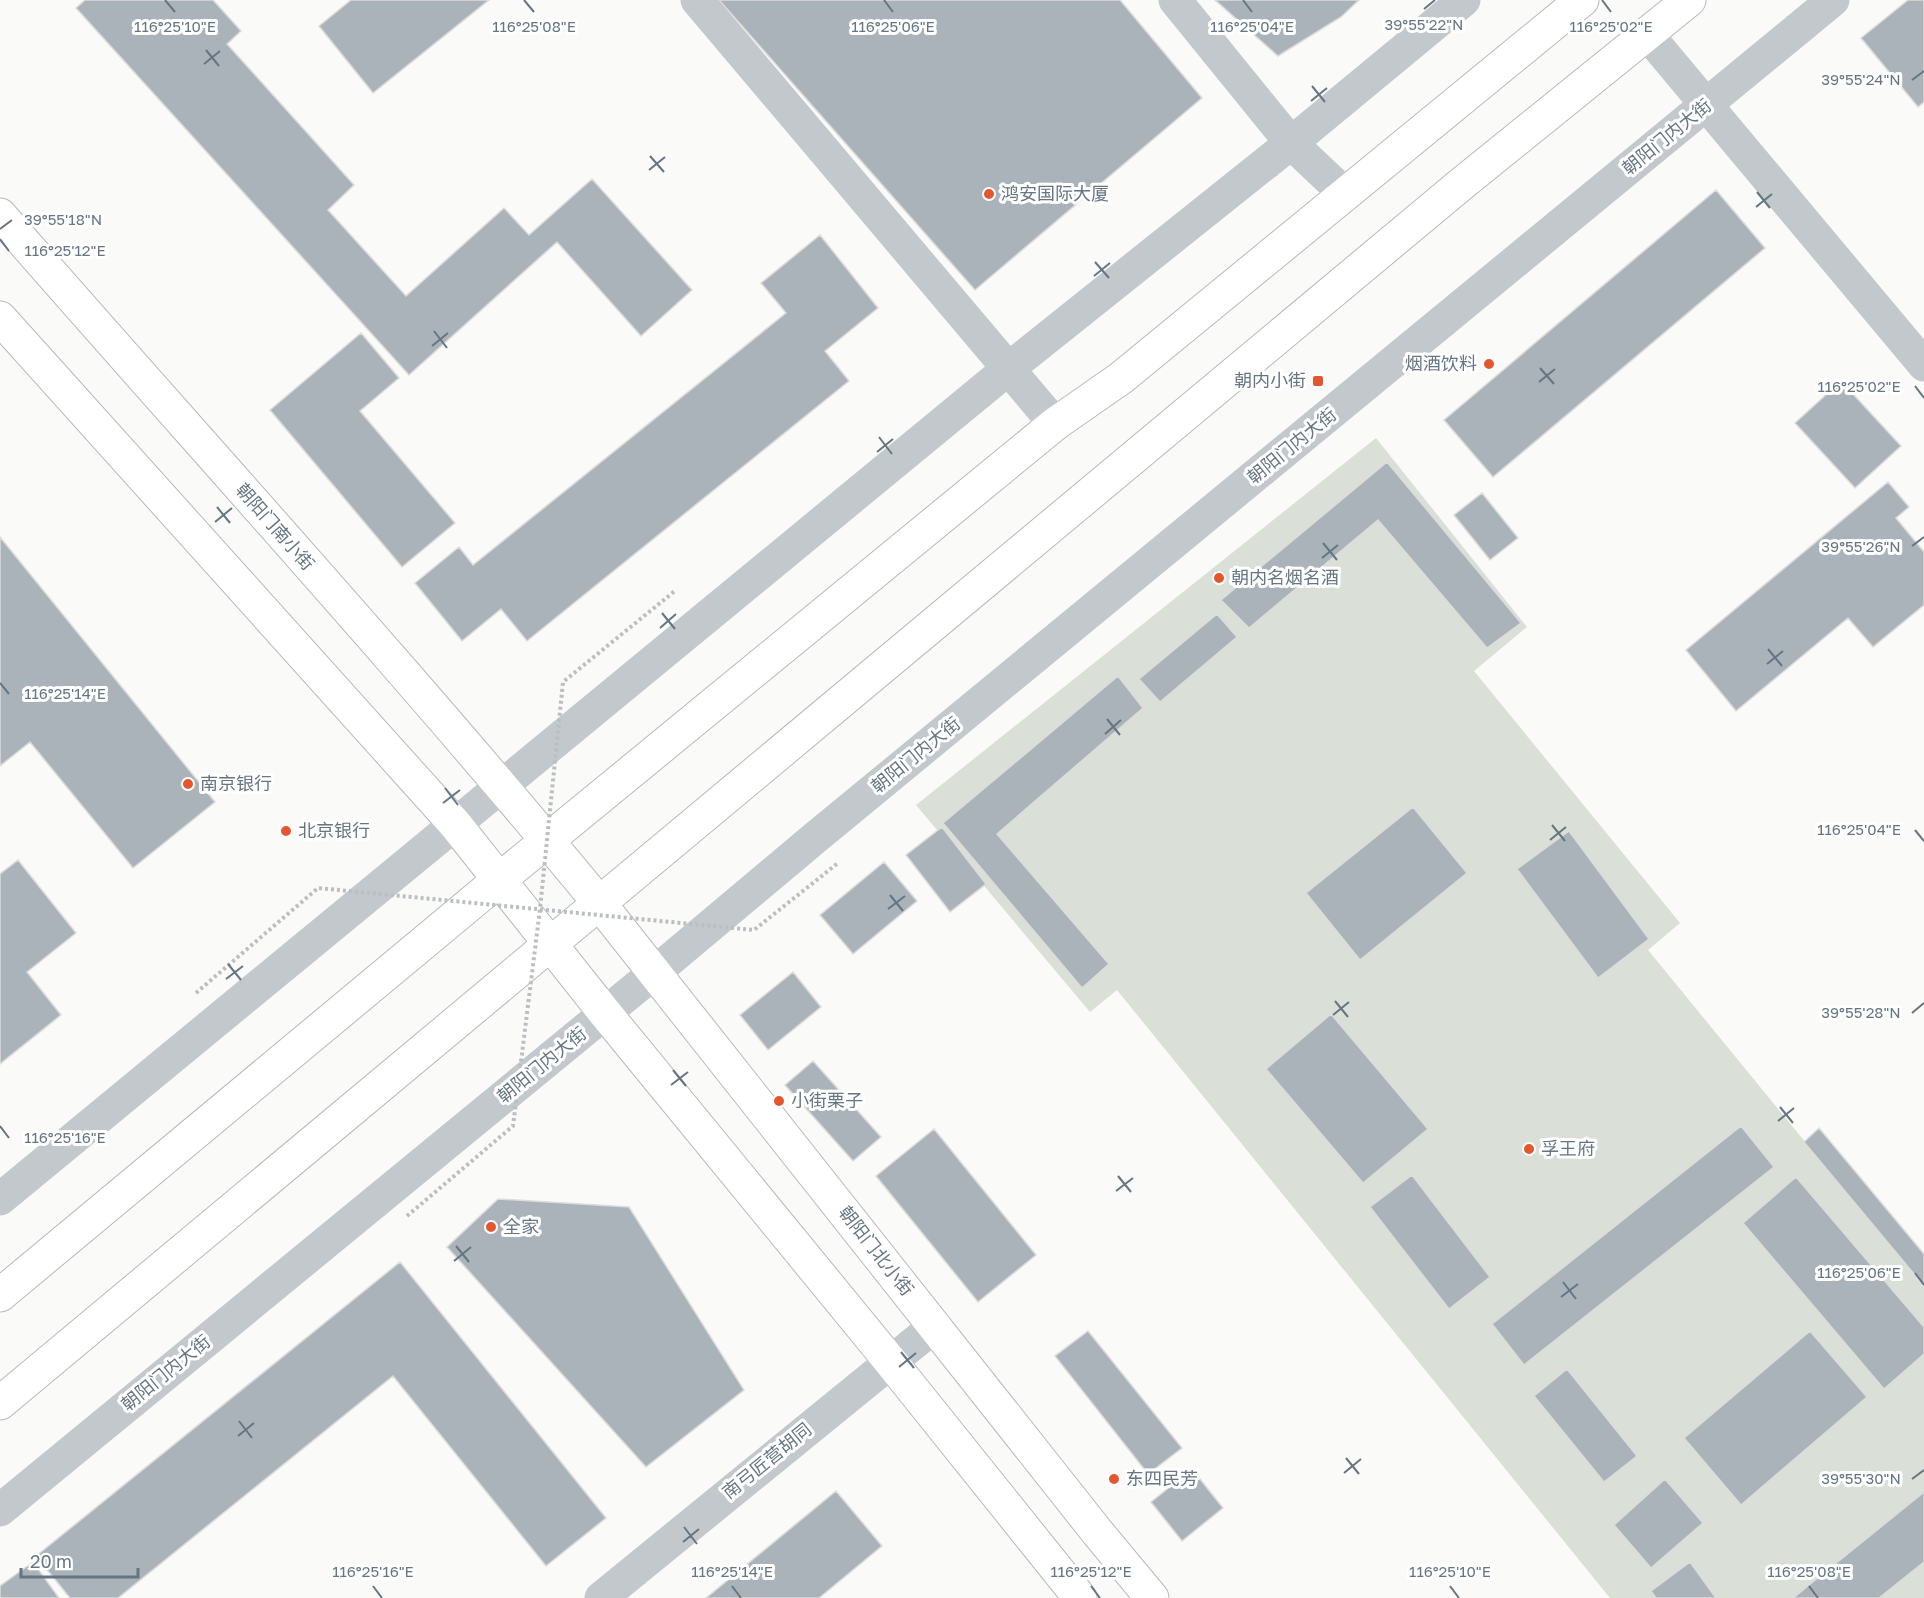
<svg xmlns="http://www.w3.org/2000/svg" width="1924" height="1598" viewBox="0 0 1924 1598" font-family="'Golos Text','Noto Sans SC',sans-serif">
	<rect width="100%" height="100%" fill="#fafaf8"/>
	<path fill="#dadfd7" d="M1376,438L1527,627L1474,671L1680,923L1648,950L1924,1287V1598H1610L1117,990L1090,1012L916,805Z"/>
	<path fill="#aab3b9" stroke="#dcdcda" stroke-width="1.5" d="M85,0H213L241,31L227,44L354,185L328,210L406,296L504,208L529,235L592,179L692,290L641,336L557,242L409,375L76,8Z
		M351,0H489L373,93L319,26Z
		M719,0H1120L1202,98L975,290Z
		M1215,0H1359L1341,17L1278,56Z
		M1908,0H1924V102L1918,107L1861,38Z
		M1716,190L1765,248L1493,477L1444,420Z
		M820,235L878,308L825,351L849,381L527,641L501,609L462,641L415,583L459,547L473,565L786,313L761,283Z
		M361,333L399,378L360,411L455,523L402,567L270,410Z
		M1841,381L1901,446L1855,488L1795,423Z
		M1387,462L1521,623L1487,648L1378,520L1249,628L1221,600Z
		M1888,482L1909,507L1896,518L1924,552V605L1873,647L1848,618L1736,711L1686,650Z
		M1482,493L1518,538L1490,560L1454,515Z
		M0,537L215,802L133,868L30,742L0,766Z
		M1217,614L1237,637L1160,702L1139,679Z
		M1118,676L1143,708L997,834L1109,964L1082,988L943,823Z
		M1413,807L1467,873L1360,960L1306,893Z
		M942,827L986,884L950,912L906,855Z
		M1569,831L1649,939L1598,978L1517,869Z
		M18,860L76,933L27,972L61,1015L0,1064V874Z
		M884,862L917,901L853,954L820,915Z
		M793,972L821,1007L768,1050L740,1015Z
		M1331,1014L1428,1129L1363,1183L1266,1069Z
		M813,1061L881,1137L853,1161L785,1085Z
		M1741,1126L1774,1167L1524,1365L1492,1324Z
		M1819,1128L1924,1254V1286L1804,1142Z
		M934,1129L1036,1255L978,1302L876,1176Z
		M1412,1175L1490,1277L1449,1309L1370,1207Z
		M1796,1177L1924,1327V1354L1884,1389L1743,1223Z
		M498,1199L629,1207L744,1390L646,1467L447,1247Z
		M400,1262L606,1518L546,1566L393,1376L118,1598H70L36,1556Z
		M1088,1331L1182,1448L1148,1474L1055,1356Z
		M1810,1331L1867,1397L1741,1505L1684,1438Z
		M1567,1369L1637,1456L1604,1482L1534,1396Z
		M1192,1469L1223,1508L1182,1541L1151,1502Z
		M1665,1479L1703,1523L1651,1568L1614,1525Z
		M836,1491L882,1546L819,1598H706Z
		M1924,1492V1562L1879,1598H1793Z
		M33,1562L59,1598H0V1586Z
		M1690,1562L1716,1598H1656L1651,1591Z"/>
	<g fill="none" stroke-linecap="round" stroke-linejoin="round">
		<defs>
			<path id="major" d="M0,215C200,444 406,669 600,904L1098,1533L1152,1598
				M0,318L455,824L605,1013L890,1361L1080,1598
				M0,1295L499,880L1055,424L1121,378L1582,0
				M0,1403L1459,186L1689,0"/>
		</defs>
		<use href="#major" stroke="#b5babe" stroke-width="35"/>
		<path stroke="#c3c8cc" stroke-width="33" d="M697,0L1055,424
			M1175,0L1291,143L1346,195
			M1647,34L1924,365
			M0,1199L1008,369L1291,143L1464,0
			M0,1510L654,973L816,837L1833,0
			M601,1598L935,1326"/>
		<use href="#major" stroke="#fff" stroke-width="33"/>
		<path stroke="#bbbfc2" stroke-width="4" stroke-dasharray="3 3" stroke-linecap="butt" d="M196,993L318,888L754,930L838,863
			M407,1216L513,1126L540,909L563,682L676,590"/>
	</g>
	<path fill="none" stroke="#657683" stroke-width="2" d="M165,0L175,12M524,0L534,12M884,0L893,12M1243,0L1252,12M1602,0L1611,12M1424,9L1435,0M206,50L219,66M204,64L220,51M1912,80L1924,71M1312,86L1325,102M1311,101L1327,88M650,156L664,172M649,170L665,157M1757,192L1770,208M1756,207L1772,194M0,229L12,220M0,239L9,251M1095,262L1109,278M1094,276L1110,263M434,331L447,348M432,346L448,333M1540,368L1554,384M1539,382L1555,369M1915,386L1924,398M879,437L892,454M877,452L893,439M217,507L230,523M215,522L232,508M1323,543L1337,560M1912,546L1924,537M1322,558L1338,545M662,613L675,629M660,628L676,614M1768,649L1782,666M1767,664L1783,651M0,683L9,694M1107,719L1120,735M1105,734L1121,720M445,788L458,805M443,803L460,790M1552,825L1565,841M1915,830L1924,841M1550,840L1566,827M890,895L903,911M888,909L905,896M228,964L241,980M226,979L243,966M1335,1001L1348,1017M1912,1013L1924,1003M1333,1015L1349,1002M673,1070L686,1086M671,1085L688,1072M1780,1107L1793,1123M1778,1121L1794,1108M0,1126L9,1138M1118,1176L1131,1192M1116,1191L1133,1178M456,1246L469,1262M454,1261L471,1247M1915,1273L1924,1285M1563,1282L1576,1299M1561,1297L1578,1284M901,1352L914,1368M899,1367L916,1353M239,1421L252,1438M238,1436L254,1423M1346,1458L1359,1474M1344,1473L1361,1459M1912,1479L1924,1470M684,1527L697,1544M683,1542L699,1529M373,1586L382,1598M732,1586L741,1598M1091,1586L1100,1598M1450,1586L1459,1598M1809,1586L1818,1598"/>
	<g fill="#e4572e" stroke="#fff" stroke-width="2">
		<circle cx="989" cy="194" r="6"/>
		<circle cx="1489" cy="364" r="6"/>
		<rect x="1312" y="375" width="12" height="12" rx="3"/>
		<circle cx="1219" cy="578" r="6"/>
		<circle cx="188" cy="784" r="6"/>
		<circle cx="286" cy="831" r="6"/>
		<circle cx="779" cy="1101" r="6"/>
		<circle cx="1529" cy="1149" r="6"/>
		<circle cx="491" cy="1227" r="6"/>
		<circle cx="1114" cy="1479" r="6"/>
	</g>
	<g text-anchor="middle" stroke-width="6" stroke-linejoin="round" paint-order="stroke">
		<g font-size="18" fill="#657683" stroke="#fff">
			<text transform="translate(1667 137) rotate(-39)" y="6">朝阳门内大街</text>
			<text transform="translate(1292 446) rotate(-39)" y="6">朝阳门内大街</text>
			<text transform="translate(275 527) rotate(49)" y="6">朝阳门南小街</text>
			<text transform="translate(916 755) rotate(-39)" y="6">朝阳门内大街</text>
			<text transform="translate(542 1065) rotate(-39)" y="6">朝阳门内大街</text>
			<text transform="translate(876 1251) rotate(52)" y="6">朝阳门北小街</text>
			<text transform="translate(166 1373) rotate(-39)" y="6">朝阳门内大街</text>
			<text transform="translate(767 1461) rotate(-39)" y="6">南弓匠营胡同</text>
		</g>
		<g font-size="18" fill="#657683" stroke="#fff" text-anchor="start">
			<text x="1001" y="200">鸿安国际大厦</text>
			<text x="1477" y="370" text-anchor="end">烟酒饮料</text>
			<text x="1306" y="387" text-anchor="end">朝内小街</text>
			<text x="1231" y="584">朝内名烟名酒</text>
			<text x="200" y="790">南京银行</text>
			<text x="298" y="837">北京银行</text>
			<text x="791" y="1107">小街栗子</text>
			<text x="1541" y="1155">孚王府</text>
			<text x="503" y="1233">全家</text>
			<text x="1126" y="1485">东四民芳</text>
		</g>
	</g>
	<g font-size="15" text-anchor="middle" fill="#657683" stroke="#fff" stroke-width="6" stroke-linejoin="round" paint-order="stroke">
		<text x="1424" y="30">39°55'22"N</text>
		<text x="175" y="32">116°25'10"E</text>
		<text x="534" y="32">116°25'08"E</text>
		<text x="893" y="32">116°25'06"E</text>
		<text x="1252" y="32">116°25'04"E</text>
		<text x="1611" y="32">116°25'02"E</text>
		<text x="1861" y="85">39°55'24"N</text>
		<text x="63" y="225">39°55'18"N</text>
		<text x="65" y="256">116°25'12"E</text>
		<text x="1859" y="392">116°25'02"E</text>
		<text x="1861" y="552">39°55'26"N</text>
		<text x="65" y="699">116°25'14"E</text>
		<text x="1859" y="835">116°25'04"E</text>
		<text x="1861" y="1018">39°55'28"N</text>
		<text x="65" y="1143">116°25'16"E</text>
		<text x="1859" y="1278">116°25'06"E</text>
		<text x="1861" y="1484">39°55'30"N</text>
		<text x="373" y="1577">116°25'16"E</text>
		<text x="732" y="1577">116°25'14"E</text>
		<text x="1091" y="1577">116°25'12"E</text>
		<text x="1450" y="1577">116°25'10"E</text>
		<text x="1809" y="1577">116°25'08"E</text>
	</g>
	<path d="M21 1568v9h117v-9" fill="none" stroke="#657683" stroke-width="3"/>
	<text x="30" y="1568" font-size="18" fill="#657683" stroke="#ffffff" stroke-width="4.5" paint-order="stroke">20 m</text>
</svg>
